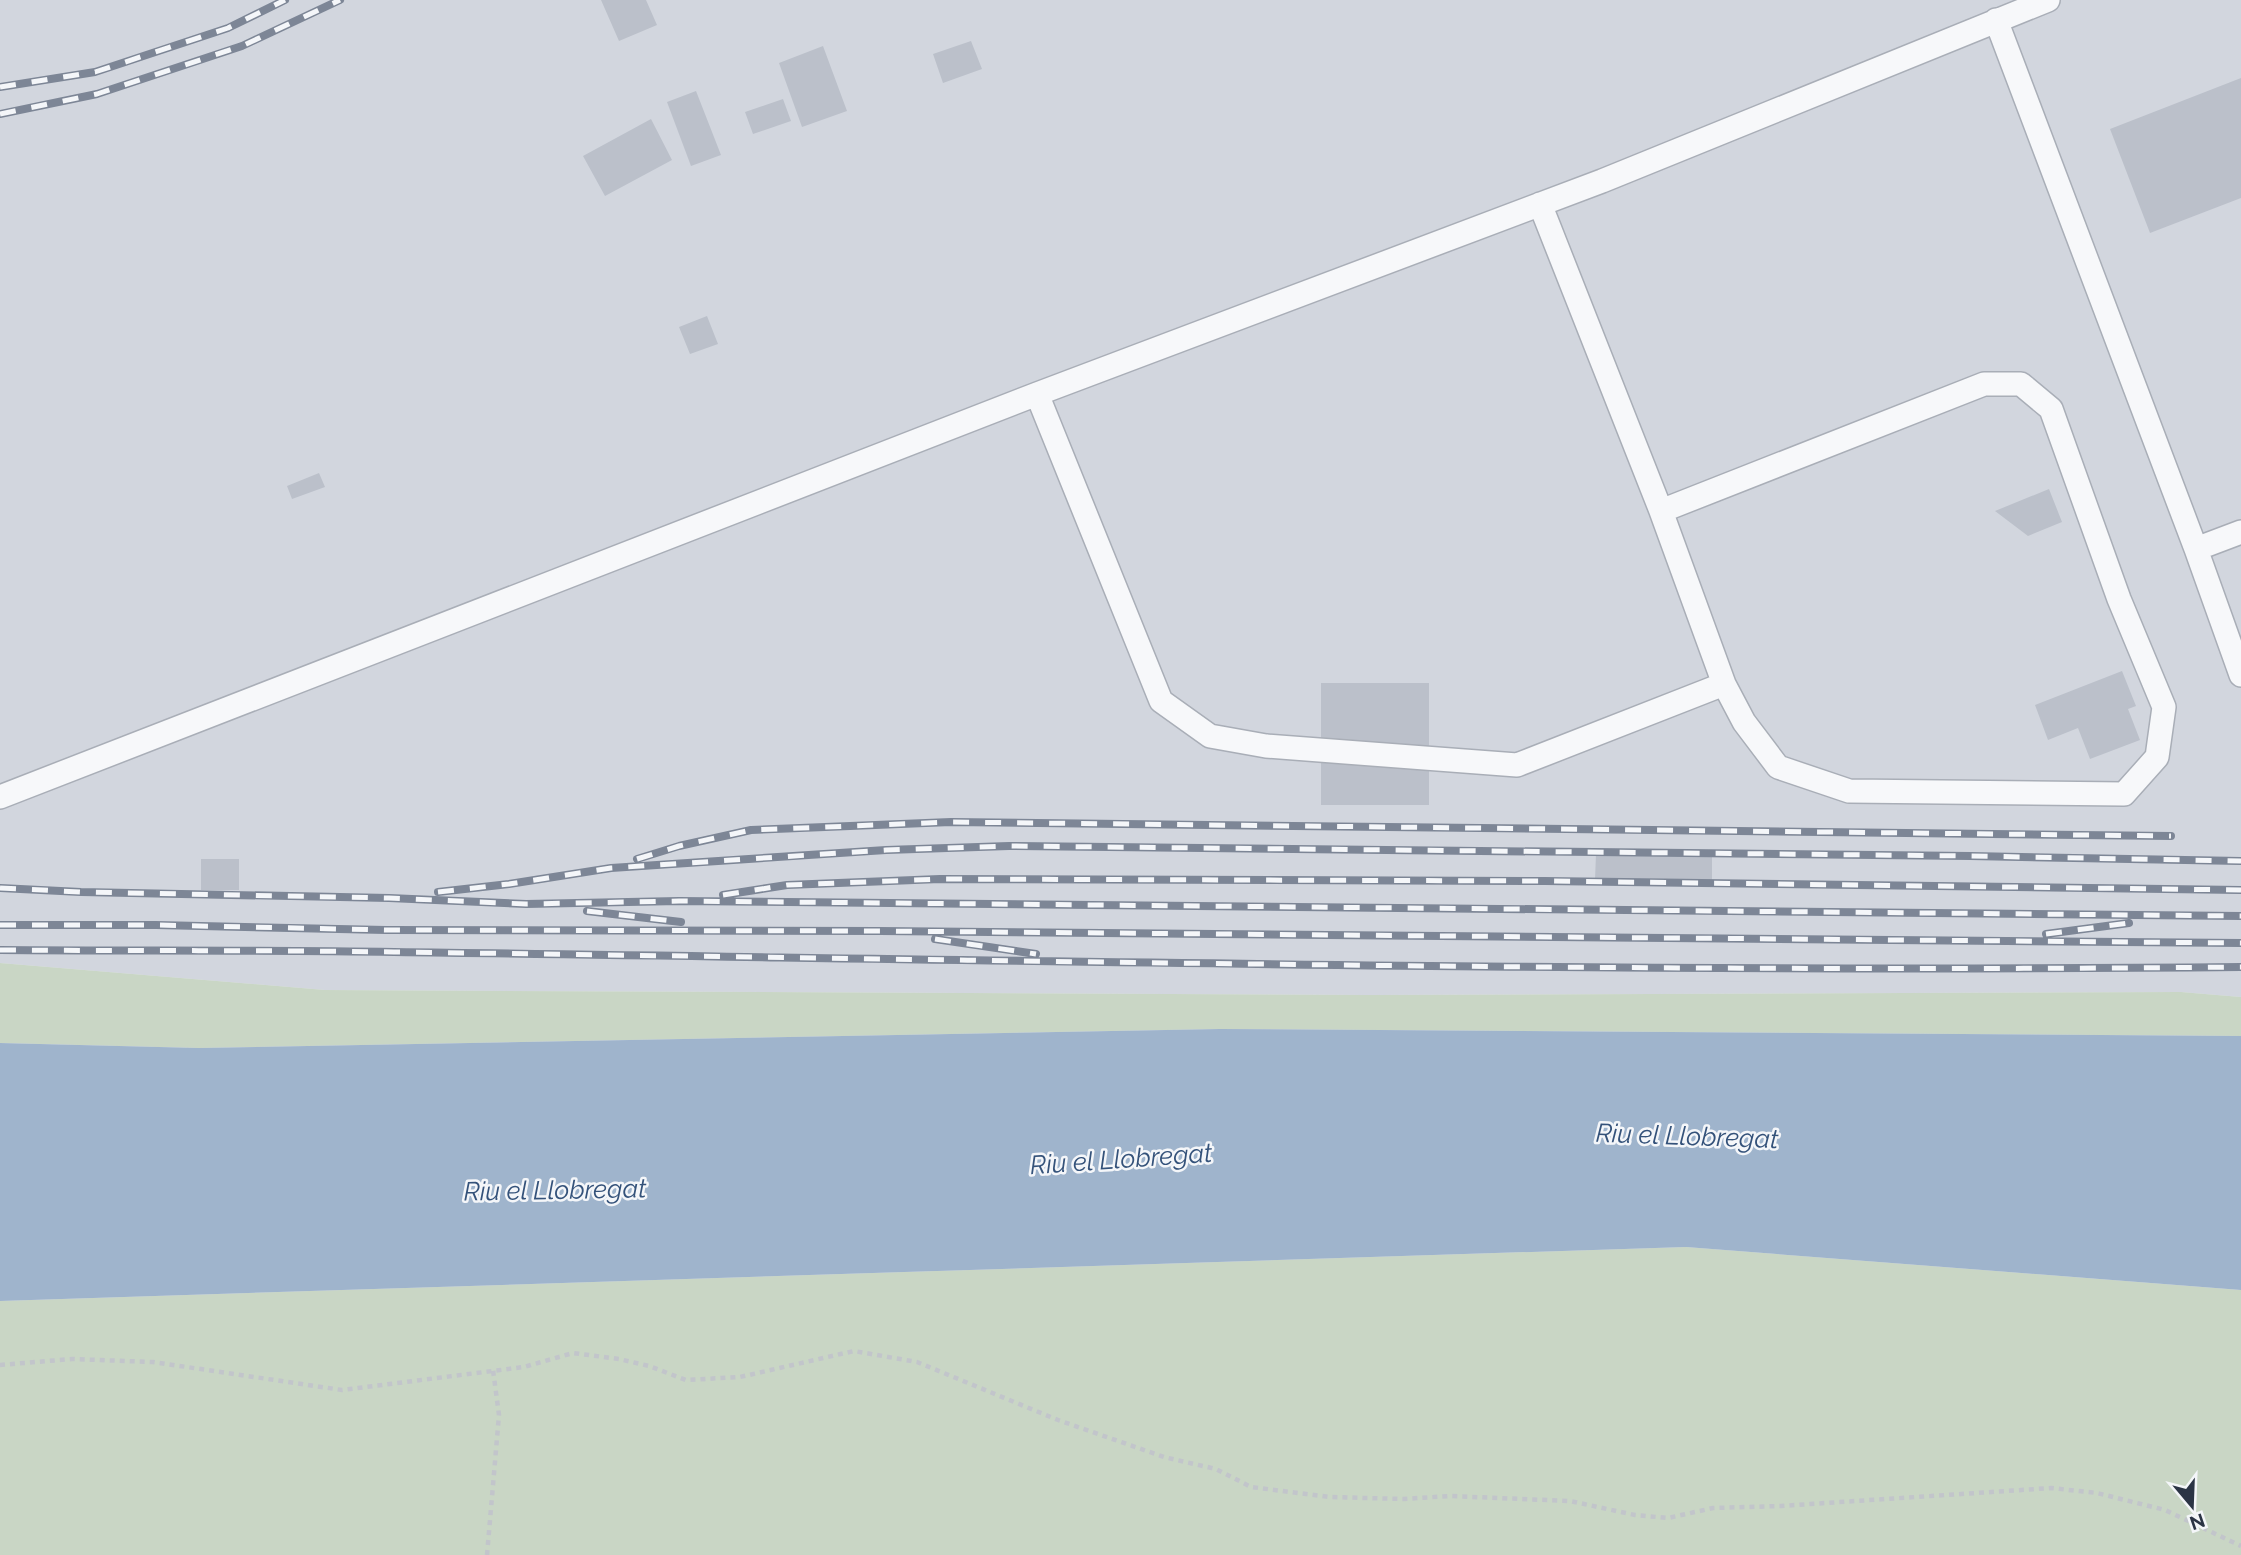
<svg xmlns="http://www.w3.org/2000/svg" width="2241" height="1555" viewBox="0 0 2241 1555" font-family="Raleway,sans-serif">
	<rect width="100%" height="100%" fill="#e4e7ec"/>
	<path fill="#d2d6de" d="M0,0H2241V997L2181,992L1369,995L325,990L0,963Z"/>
	<path fill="#c9d6c5" d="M0,963L325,990L1369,995L2181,992L2241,997V1036L1220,1029L199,1048L0,1043Z
		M1686,1247L2241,1290V1555H0V1301Z"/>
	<path fill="#9fb4cc" d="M1220,1029L2241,1036V1290L1686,1247L0,1301V1043L199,1048Z"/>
	<path fill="#bbc0ca" d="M601,0H646L657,25L619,41Z
		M971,41L982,69L943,83L933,54Z
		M823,46L847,111L802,127L779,63Z
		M2241,78V198L2150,233L2110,129Z
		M696,91L721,155L691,166L667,102Z
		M783,99L791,121L753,134L745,112Z
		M651,119L672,160L605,196L583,156Z
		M707,316L718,344L690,354L679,327Z
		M319,473L325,487L292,499L287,486Z
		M2049,489L2062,522L2028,536L1995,511Z
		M2122,671L2136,706L2128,709L2140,740L2090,759L2078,728L2048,740L2035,705Z
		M1321,683H1429V805H1321Z
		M1596,854L1712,855V881L1595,880Z
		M201,859H239V890H201Z"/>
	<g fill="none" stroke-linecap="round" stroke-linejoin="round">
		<defs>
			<path id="lane" d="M1996,20L2196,549L2241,675
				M1540,204L1661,511L1724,684
				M1037,394L1161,701L1210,736L1266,746L1517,765L1724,684L1744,722L1778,767L1849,791L2124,794L2157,757L2164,707L2119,599L2051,409L2021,384H1984L1661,511
				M2196,549L2241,532
				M0,797L1037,394L1602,181L2048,0"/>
		</defs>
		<use href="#lane" stroke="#a9aeb7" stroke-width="26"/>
		<path stroke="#c2c5cb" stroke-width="4.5" stroke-dasharray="5 5" stroke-linecap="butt" d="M0,1365L72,1359L153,1362L342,1390L524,1367L573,1353L619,1359L649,1366L686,1380L740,1377L854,1351L917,1362L1058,1420L1164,1457L1216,1469L1251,1487L1330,1497L1403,1499L1450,1496L1570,1501L1635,1515L1668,1518L1713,1508L1781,1506L2051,1488L2097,1493L2165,1510L2241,1546
			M487,1555L499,1415L493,1370"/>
		<use href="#lane" stroke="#f7f8fa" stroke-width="23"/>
		<defs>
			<path id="rail" d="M0,87L95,72L228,28L285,0
				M0,114L97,94L242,46L340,0
				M637,859L679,846L751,830L951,822L2171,836
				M0,888L81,892L389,898L526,904L679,901L2241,916
				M438,892L509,884L611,868L886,850L1009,846L1970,856L2241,861
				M723,895L787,885L940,879L1545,881L2241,890
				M587,911L681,922
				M0,925H156L386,930L880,931L2241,943
				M2046,934L2129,923
				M935,939L1036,954
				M0,950C131,951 263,950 394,952C1010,960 1625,973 2241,967"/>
		</defs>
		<use href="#rail" stroke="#7d8696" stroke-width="8"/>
		<use href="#rail" stroke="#f4f6f9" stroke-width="5" stroke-dasharray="16" stroke-linecap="butt"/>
	</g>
	<g text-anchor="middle" stroke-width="5" stroke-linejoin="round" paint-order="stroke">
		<g font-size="26" font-style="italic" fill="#34527a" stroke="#f4f6f9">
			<text transform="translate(1687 1136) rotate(2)" y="9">Riu el Llobregat</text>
			<text transform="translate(1121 1159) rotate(-4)" y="9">Riu el Llobregat</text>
			<text transform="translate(555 1190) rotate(-1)" y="9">Riu el Llobregat</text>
		</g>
	</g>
	<g transform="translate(2192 1506) rotate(161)" stroke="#f4f6f9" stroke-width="5" paint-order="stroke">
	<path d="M0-5L12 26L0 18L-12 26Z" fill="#2b3445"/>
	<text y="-10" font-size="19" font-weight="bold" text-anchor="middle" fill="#2b3445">N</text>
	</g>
</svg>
